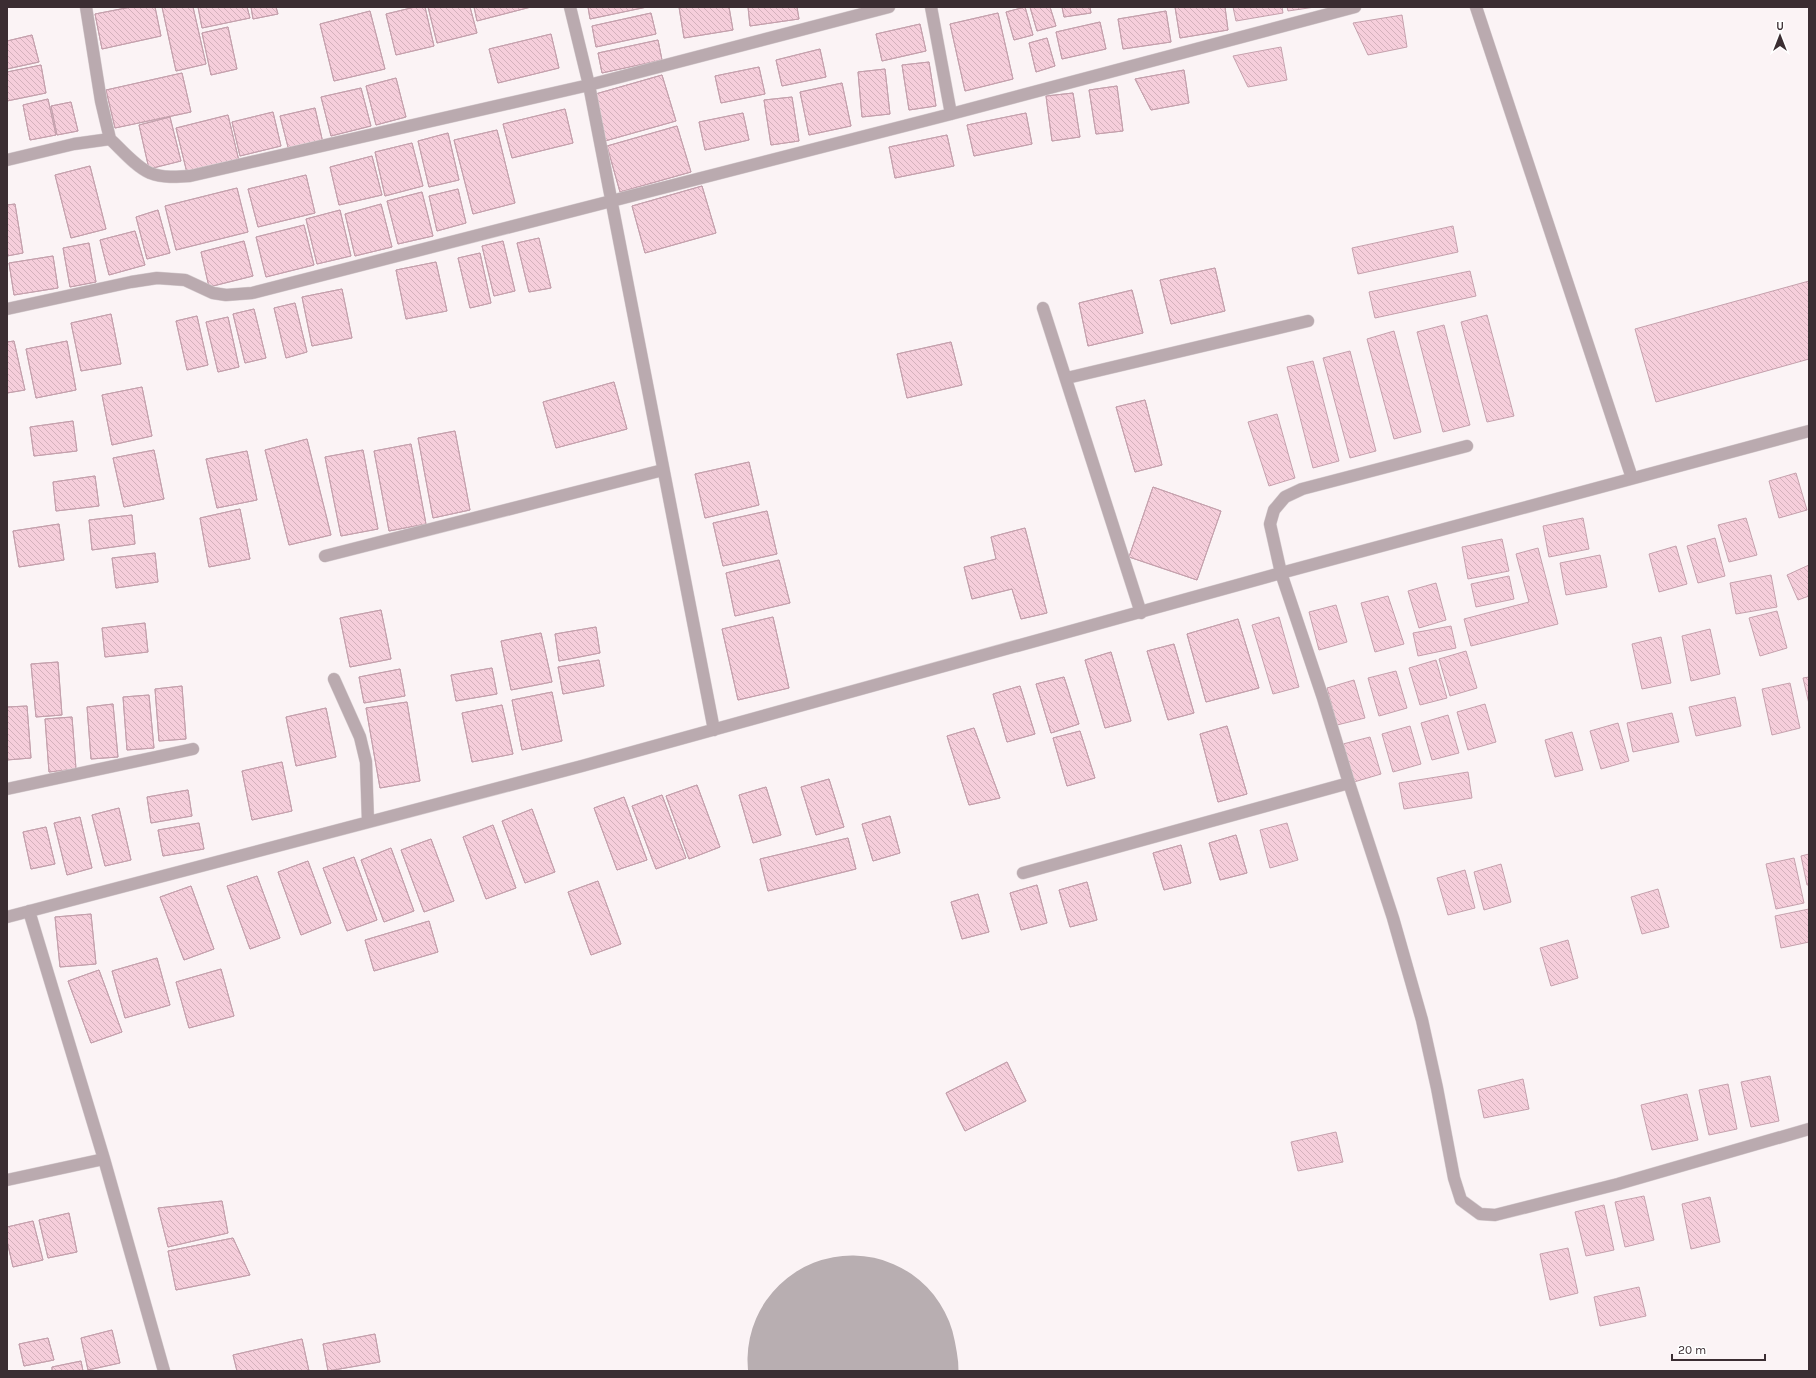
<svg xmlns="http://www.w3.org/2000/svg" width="1816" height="1378" viewBox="0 0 1816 1378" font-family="Karla,sans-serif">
	<defs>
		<pattern id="building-back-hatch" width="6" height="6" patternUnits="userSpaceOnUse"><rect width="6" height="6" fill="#f6cedb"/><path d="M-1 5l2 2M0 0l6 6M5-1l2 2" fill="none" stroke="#d4b1bc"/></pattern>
	</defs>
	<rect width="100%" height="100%" fill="#fbf3f5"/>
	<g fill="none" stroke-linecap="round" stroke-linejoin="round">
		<path stroke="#b8aeb1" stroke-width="209" d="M852,1360L854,1371"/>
	</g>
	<path fill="url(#building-back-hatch)" stroke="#c5a1ad" d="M131,7H155L161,36L102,49L95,14Z
		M131,7H155L161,36L102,49L95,14Z
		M162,7H193L206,64L176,71Z
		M162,7H193L206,64L176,71Z
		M198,7H247L250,18L202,28Z
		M198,7H247L250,18L202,28Z
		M251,7H276L278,14L253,19Z
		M251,7H276L278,14L253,19Z
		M415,7H425L434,46L396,55L386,14Z
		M415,7H425L434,46L396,55L386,14Z
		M428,7H470L477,33L437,43Z
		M428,7H470L477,33L437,43Z
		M474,7H531L477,21Z
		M474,7H531L477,21Z
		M588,7H647L590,19Z
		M588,7H647L590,19Z
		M679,7H729L733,30L684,38Z
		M679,7H729L733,30L684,38Z
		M748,7H797L799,19L750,26Z
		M748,7H797L799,19L750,26Z
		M1025,7L1033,35L1014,40L1006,12Z
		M1025,7L1033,35L1014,40L1006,12Z
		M1030,7H1050L1056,26L1037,31Z
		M1030,7H1050L1056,26L1037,31Z
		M1062,7H1090L1091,13L1064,17Z
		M1062,7H1090L1091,13L1064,17Z
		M1175,7H1225L1228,30L1180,38Z
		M1175,7H1225L1228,30L1180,38Z
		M1233,7H1282L1283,13L1236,21Z
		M1287,7H1315L1288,11Z
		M370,11L385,69L334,81L320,24Z
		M370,11L385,69L334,81L320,24Z
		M1166,11L1171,42L1123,49L1118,19Z
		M1166,11L1171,42L1123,49L1118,19Z
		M651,13L656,34L596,47L592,26Z
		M651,13L656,34L596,47L592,26Z
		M998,13L1013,79L965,91L950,24Z
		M998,13L1013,79L965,91L950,24Z
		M1402,15L1407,47L1368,55L1353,23Z
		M1100,22L1106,49L1062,59L1056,32Z
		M1100,22L1106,49L1062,59L1056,32Z
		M920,24L926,51L882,61L876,34Z
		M920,24L926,51L882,61L876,34Z
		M228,27L237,69L211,75L202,33Z
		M228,27L237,69L211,75L202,33Z
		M551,34L559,68L498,83L489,49Z
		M551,34L559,68L498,83L489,49Z
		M32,35L39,62L7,69V41Z
		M32,35L39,62L7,69V41Z
		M1047,38L1055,66L1036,72L1029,43Z
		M1047,38L1055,66L1036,72L1029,43Z
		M658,40L662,60L602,73L598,53Z
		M658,40L662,60L602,73L598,53Z
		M1281,47L1287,80L1248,87L1233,56Z
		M820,49L826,77L782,86L776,60Z
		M820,49L826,77L782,86L776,60Z
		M929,62L936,106L909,110L902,65Z
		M929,62L936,106L909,110L902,65Z
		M41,65L46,93L7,101V72Z
		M41,65L46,93L7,101V72Z
		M759,67L765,94L721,103L715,76Z
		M759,67L765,94L721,103L715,76Z
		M885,69L890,114L862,117L858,72Z
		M885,69L890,114L862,117L858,72Z
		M1184,70L1189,103L1151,110L1135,79Z
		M1184,70L1189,103L1151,110L1135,79Z
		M182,73L191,112L115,128L106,90Z
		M182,73L191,112L115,128L106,90Z
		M662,75L676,121L605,141L592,95Z
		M662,75L676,121L605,141L592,95Z
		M396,78L406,117L376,125L366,86Z
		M396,78L406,117L376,125L366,86Z
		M842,83L851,126L809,135L800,92Z
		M842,83L851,126L809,135L800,92Z
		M1117,86L1123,131L1096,134L1089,90Z
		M1117,86L1123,131L1096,134L1089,90Z
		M361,88L371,126L331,136L321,97Z
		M361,88L371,126L331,136L321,97Z
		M1073,93L1080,137L1052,141L1046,96Z
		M1073,93L1080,137L1052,141L1046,96Z
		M792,97L799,141L771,145L764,100Z
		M792,97L799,141L771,145L764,100Z
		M48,99L56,135L30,140L23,105Z
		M48,99L56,135L30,140L23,105Z
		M71,102L78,131L57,135L51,106Z
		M71,102L78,131L57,135L51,106Z
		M315,108L323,143L289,151L280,116Z
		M315,108L323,143L289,151L280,116Z
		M565,109L573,143L512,158L503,124Z
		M565,109L573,143L512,158L503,124Z
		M273,112L281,146L240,156L232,122Z
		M273,112L281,146L240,156L232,122Z
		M743,113L749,140L705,150L699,122Z
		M743,113L749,140L705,150L699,122Z
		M1026,113L1032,144L974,156L967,125Z
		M1026,113L1032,144L974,156L967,125Z
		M228,115L239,161L187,173L176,128Z
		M228,115L239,161L187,173L176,128Z
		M170,117L181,161L149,169L139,125Z
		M170,117L181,161L149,169L139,125Z
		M677,126L691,172L620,192L607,146Z
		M677,126L691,172L620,192L607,146Z
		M497,130L515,203L473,214L454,140Z
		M497,130L515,203L473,214L454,140Z
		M448,133L459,180L429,187L418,141Z
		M448,133L459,180L429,187L418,141Z
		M947,135L954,166L895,178L889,147Z
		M947,135L954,166L895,178L889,147Z
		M412,143L423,186L385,196L375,152Z
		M412,143L423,186L385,196L375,152Z
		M372,156L382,195L339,205L330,167Z
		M372,156L382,195L339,205L330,167Z
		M90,166L106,229L71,238L55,175Z
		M90,166L106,229L71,238L55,175Z
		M306,175L315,213L258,227L248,189Z
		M306,175L315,213L258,227L248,189Z
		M702,186L716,233L645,253L632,206Z
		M702,186L716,233L645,253L632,206Z
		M237,188L248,232L176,250L165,206Z
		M237,188L248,232L176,250L165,206Z
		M458,189L466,223L437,231L429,196Z
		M458,189L466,223L437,231L429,196Z
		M422,192L433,236L398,244L387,201Z
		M422,192L433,236L398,244L387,201Z
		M15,204L23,253L7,256V205Z
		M15,204L23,253L7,256V205Z
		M381,204L392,247L355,256L345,214Z
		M381,204L392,247L355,256L345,214Z
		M158,210L170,253L147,259L136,217Z
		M158,210L170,253L147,259L136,217Z
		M340,210L351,256L317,264L306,219Z
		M340,210L351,256L317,264L306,219Z
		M304,225L314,265L266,277L256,237Z
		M304,225L314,265L266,277L256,237Z
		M1453,226L1458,252L1358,274L1352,248Z
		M135,231L145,265L109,275L100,240Z
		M135,231L145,265L109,275L100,240Z
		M539,238L551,288L529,292L517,243Z
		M539,238L551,288L529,292L517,243Z
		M244,241L253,276L209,287L201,252Z
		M244,241L253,276L209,287L201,252Z
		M503,241L515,291L494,296L482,246Z
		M503,241L515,291L494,296L482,246Z
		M89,243L96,282L70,287L63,248Z
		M89,243L96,282L70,287L63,248Z
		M480,253L491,303L470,308L458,258Z
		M480,253L491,303L470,308L458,258Z
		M53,256L58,288L14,295L9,263Z
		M53,256L58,288L14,295L9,263Z
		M436,262L447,311L406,319L396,270Z
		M436,262L447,311L406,319L396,270Z
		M1215,268L1225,311L1171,324L1160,280Z
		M1215,268L1225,311L1171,324L1160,280Z
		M1470,271L1476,296L1375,318L1369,292Z
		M1809,281V359L1656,402L1635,329Z
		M342,289L352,338L312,346L302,297Z
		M342,289L352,338L312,346L302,297Z
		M1132,290L1143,333L1088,346L1079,303Z
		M1132,290L1143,333L1088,346L1079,303Z
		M295,303L307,352L286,358L274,308Z
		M295,303L307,352L286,358L274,308Z
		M254,309L266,358L245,363L233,314Z
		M254,309L266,358L245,363L233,314Z
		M111,314L121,364L81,371L71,323Z
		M111,314L121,364L81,371L71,323Z
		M1487,315L1514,416L1487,422L1461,322Z
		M197,316L208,365L187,370L176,321Z
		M197,316L208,365L187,370L176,321Z
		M228,317L239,367L218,372L206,322Z
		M228,317L239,367L218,372L206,322Z
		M1444,325L1470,425L1443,432L1417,332Z
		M1394,331L1421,432L1394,439L1367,339Z
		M14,341L25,390L7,393V342Z
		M14,341L25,390L7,393V342Z
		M67,341L76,390L36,398L26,349Z
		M67,341L76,390L36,398L26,349Z
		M951,342L962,385L907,398L897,354Z
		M951,342L962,385L907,398L897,354Z
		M1350,351L1376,451L1350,458L1323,358Z
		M1313,361L1339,461L1313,468L1287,367Z
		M614,382L627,429L556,448L543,402Z
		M614,382L627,429L556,448L543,402Z
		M142,387L152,436L112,445L102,395Z
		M142,387L152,436L112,445L102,395Z
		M1145,400L1162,465L1135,472L1116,407Z
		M1145,400L1162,465L1135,472L1116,407Z
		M1277,414L1295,478L1269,486L1248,422Z
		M73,421L77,451L34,456L30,427Z
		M73,421L77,451L34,456L30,427Z
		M455,431L470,510L433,518L418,438Z
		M455,431L470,510L433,518L418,438Z
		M307,439L331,535L289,545L265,450Z
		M307,439L331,535L289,545L265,450Z
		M411,444L426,524L389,531L374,451Z
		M411,444L426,524L389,531L374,451Z
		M154,450L164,499L124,507L113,458Z
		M154,450L164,499L124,507L113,458Z
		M363,450L378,529L341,536L325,457Z
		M363,450L378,529L341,536L325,457Z
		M247,451L257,500L217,508L206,459Z
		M247,451L257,500L217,508L206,459Z
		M749,462L759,505L705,518L695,474Z
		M749,462L759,505L705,518L695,474Z
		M1796,473L1807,510L1779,518L1769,481Z
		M95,476L99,506L56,511L53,482Z
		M95,476L99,506L56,511L53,482Z
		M1153,487L1221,511L1197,580L1129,557Z
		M1153,487L1221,511L1197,580L1129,557Z
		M240,509L250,559L209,567L200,518Z
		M240,509L250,559L209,567L200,518Z
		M767,511L777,554L723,566L713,523Z
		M767,511L777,554L723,566L713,523Z
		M132,515L135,544L92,550L89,520Z
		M132,515L135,544L92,550L89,520Z
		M1583,518L1589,549L1549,557L1543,526Z
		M1746,518L1757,555L1729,562L1718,525Z
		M59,524L64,560L19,567L13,531Z
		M59,524L64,560L19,567L13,531Z
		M1025,528L1047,613L1021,619L1012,589L972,599L964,567L996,559L991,537Z
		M1025,528L1047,613L1021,619L1012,589L972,599L964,567L996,559L991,537Z
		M1715,538L1725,576L1698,583L1687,546Z
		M1502,539L1509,571L1468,579L1462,547Z
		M1676,546L1687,584L1659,592L1649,554Z
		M1538,548L1558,624L1471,646L1464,619L1529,602L1516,554Z
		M155,553L158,582L116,588L112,558Z
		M155,553L158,582L116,588L112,558Z
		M1600,555L1607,587L1566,595L1560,563Z
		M779,560L790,603L735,616L726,573Z
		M779,560L790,603L735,616L726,573Z
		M1809,565V596L1798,600L1787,575Z
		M1771,575L1777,607L1736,614L1730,583Z
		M1509,576L1514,599L1476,607L1471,584Z
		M1436,583L1446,620L1419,628L1408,591Z
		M1388,596L1404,644L1375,652L1361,603Z
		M1336,605L1347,642L1319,650L1309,612Z
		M381,610L391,659L350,667L340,618Z
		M381,610L391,659L350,667L340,618Z
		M1777,611L1787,648L1760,656L1749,618Z
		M773,617L789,688L738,700L722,629Z
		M773,617L789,688L738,700L722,629Z
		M1279,617L1299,687L1273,694L1252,625Z
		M1238,619L1259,688L1206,702L1187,634Z
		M1238,619L1259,688L1206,702L1187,634Z
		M145,623L148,652L105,657L102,628Z
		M145,623L148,652L105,657L102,628Z
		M1451,626L1456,648L1418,656L1413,633Z
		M596,627L600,653L559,661L555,634Z
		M596,627L600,653L559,661L555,634Z
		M1710,629L1720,674L1691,681L1682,636Z
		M541,633L552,682L511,690L501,641Z
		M541,633L552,682L511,690L501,641Z
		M1661,637L1671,683L1642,689L1632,644Z
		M1174,644L1194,713L1168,720L1147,651Z
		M1174,644L1194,713L1168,720L1147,651Z
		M1466,651L1477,688L1450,696L1439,659Z
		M1111,652L1131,721L1105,728L1085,660Z
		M1111,652L1131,721L1105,728L1085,660Z
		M599,660L604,686L563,694L558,667Z
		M599,660L604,686L563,694L558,667Z
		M1436,660L1447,698L1420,705L1409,668Z
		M58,662L62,715L36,717L31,664Z
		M58,662L62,715L36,717L31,664Z
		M492,668L497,694L456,701L451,675Z
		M492,668L497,694L456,701L451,675Z
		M400,669L405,696L364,703L359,677Z
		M400,669L405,696L364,703L359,677Z
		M1396,671L1407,708L1379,716L1368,678Z
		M1064,677L1079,724L1051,733L1036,684Z
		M1064,677L1079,724L1051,733L1036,684Z
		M1809,677V704L1803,678Z
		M1354,680L1365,718L1337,725L1327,688Z
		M1790,683L1800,728L1772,735L1762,689Z
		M182,686L186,739L159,741L155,689Z
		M182,686L186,739L159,741L155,689Z
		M1020,686L1035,734L1007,742L993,694Z
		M1020,686L1035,734L1007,742L993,694Z
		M552,692L562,741L522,750L512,700Z
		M552,692L562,741L522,750L512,700Z
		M149,695L154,748L127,750L123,697Z
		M149,695L154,748L127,750L123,697Z
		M1735,697L1741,726L1696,736L1689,707Z
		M407,702L420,781L380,788L366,708Z
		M407,702L420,781L380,788L366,708Z
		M113,704L118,757L91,759L87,707Z
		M113,704L118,757L91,759L87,707Z
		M1485,704L1496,742L1468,750L1457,712Z
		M502,705L513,754L472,762L462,713Z
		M502,705L513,754L472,762L462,713Z
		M27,706L31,758L7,760V707Z
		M27,706L31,758L7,760V707Z
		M326,708L336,757L296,766L286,717Z
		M326,708L336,757L296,766L286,717Z
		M1672,713L1679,742L1633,752L1627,723Z
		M1448,715L1459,753L1432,760L1421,723Z
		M72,717L76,769L49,772L45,719Z
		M72,717L76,769L49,772L45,719Z
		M1618,723L1629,761L1601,769L1590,731Z
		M1227,726L1247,794L1218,802L1200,734Z
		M1227,726L1247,794L1218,802L1200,734Z
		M1410,726L1421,764L1393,772L1382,734Z
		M974,728L1000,798L969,805L947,736Z
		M974,728L1000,798L969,805L947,736Z
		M1080,731L1095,778L1067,786L1053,738Z
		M1080,731L1095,778L1067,786L1053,738Z
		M1572,732L1583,770L1555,777L1545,740Z
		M1370,737L1381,774L1354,782L1343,744Z
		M282,762L292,811L252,820L242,771Z
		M282,762L292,811L252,820L242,771Z
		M1468,772L1472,798L1404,809L1399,783Z
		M829,779L844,827L816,835L801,787Z
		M829,779L844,827L816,835L801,787Z
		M697,785L720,847L689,859L666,796Z
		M697,785L720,847L689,859L666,796Z
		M766,787L781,835L753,843L739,795Z
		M766,787L781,835L753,843L739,795Z
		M188,790L192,816L151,823L147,797Z
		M188,790L192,816L151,823L147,797Z
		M662,795L686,858L656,869L632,806Z
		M662,795L686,858L656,869L632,806Z
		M624,797L647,860L617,870L594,808Z
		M624,797L647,860L617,870L594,808Z
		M119,808L131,860L105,866L92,815Z
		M119,808L131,860L105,866L92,815Z
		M532,809L555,872L525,883L502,821Z
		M532,809L555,872L525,883L502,821Z
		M890,816L900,853L873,861L862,824Z
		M890,816L900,853L873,861L862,824Z
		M80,817L92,868L67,875L54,823Z
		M80,817L92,868L67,875L54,823Z
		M199,823L204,849L163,856L158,830Z
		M199,823L204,849L163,856L158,830Z
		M1287,823L1298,860L1270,868L1260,830Z
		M493,825L516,888L486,899L463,837Z
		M493,825L516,888L486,899L463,837Z
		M46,827L55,864L31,869L23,832Z
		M46,827L55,864L31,869L23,832Z
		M1236,835L1247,873L1220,880L1209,843Z
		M1236,835L1247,873L1220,880L1209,843Z
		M848,838L856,869L768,891L760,859Z
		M848,838L856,869L768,891L760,859Z
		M431,839L454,901L424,912L401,850Z
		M431,839L454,901L424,912L401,850Z
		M1181,845L1191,883L1164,890L1153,853Z
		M1181,845L1191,883L1164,890L1153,853Z
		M391,848L414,911L384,922L361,860Z
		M391,848L414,911L384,922L361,860Z
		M1809,854V885H1807L1801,856Z
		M354,857L377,920L347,931L323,868Z
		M354,857L377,920L347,931L323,868Z
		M1794,858L1804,903L1776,909L1766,864Z
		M308,861L331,923L301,935L278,872Z
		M308,861L331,923L301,935L278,872Z
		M1501,864L1511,902L1484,910L1474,872Z
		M1465,870L1475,908L1448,915L1437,878Z
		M257,876L280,938L250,949L227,886Z
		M257,876L280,938L250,949L227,886Z
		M598,881L621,944L591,955L568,892Z
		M598,881L621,944L591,955L568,892Z
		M1087,882L1097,920L1070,927L1059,890Z
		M1087,882L1097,920L1070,927L1059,890Z
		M1037,885L1047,923L1021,930L1010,893Z
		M1037,885L1047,923L1021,930L1010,893Z
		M191,886L214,949L184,960L160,897Z
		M191,886L214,949L184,960L160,897Z
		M1658,889L1669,927L1642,934L1631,897Z
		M978,894L989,932L962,939L951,902Z
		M978,894L989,932L962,939L951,902Z
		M1809,909V942L1781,948L1775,916Z
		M91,914L96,964L60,967L55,917Z
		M91,914L96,964L60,967L55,917Z
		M429,921L438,952L374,971L365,940Z
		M429,921L438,952L374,971L365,940Z
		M1568,940L1578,978L1551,986L1540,948Z
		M157,958L170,1005L125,1018L112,971Z
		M157,958L170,1005L125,1018L112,971Z
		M221,969L234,1016L189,1028L176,982Z
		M221,969L234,1016L189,1028L176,982Z
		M99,970L122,1032L91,1043L68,981Z
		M99,970L122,1032L91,1043L68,981Z
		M1007,1062L1026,1101L965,1131L946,1093Z
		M1007,1062L1026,1101L965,1131L946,1093Z
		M1770,1076L1779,1121L1751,1127L1741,1082Z
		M1523,1079L1529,1109L1484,1118L1478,1090Z
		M1728,1084L1737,1129L1709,1135L1699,1090Z
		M1687,1094L1698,1140L1652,1150L1641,1105Z
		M1336,1132L1343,1162L1298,1171L1291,1142Z
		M1644,1196L1654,1240L1625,1247L1615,1202Z
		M1710,1197L1720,1242L1691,1249L1682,1204Z
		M222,1201L228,1233L168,1247L158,1208Z
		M222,1201L228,1233L168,1247L158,1208Z
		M1604,1205L1614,1250L1586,1256L1575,1212Z
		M69,1213L77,1252L48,1258L39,1220Z
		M69,1213L77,1252L48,1258L39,1220Z
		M33,1221L43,1260L13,1267L7,1241V1227Z
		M33,1221L43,1260L13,1267L7,1241V1227Z
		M233,1238L250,1275L176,1290L168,1251Z
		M233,1238L250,1275L176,1290L168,1251Z
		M1568,1248L1578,1293L1550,1300L1540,1254Z
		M1639,1287L1646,1316L1600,1326L1594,1297Z
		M112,1330L120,1363L88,1370L81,1338Z
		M112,1330L120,1363L88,1370L81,1338Z
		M375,1334L380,1362L328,1371L323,1344Z
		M375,1334L380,1362L328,1371L323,1344Z
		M48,1338L54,1360L24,1366L19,1344Z
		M48,1338L54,1360L24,1366L19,1344Z
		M302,1339L309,1371H237L233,1355Z
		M302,1339L309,1371H237L233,1355Z
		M81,1361L83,1371H52V1367Z
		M81,1361L83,1371H52V1367Z"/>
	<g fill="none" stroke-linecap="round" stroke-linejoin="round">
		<defs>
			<path id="minor" d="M86,7L101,101L110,139
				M570,7L589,85L714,730
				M931,7L951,114
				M1476,7L1632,478
				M7,160L74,144L110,139C121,149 136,167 150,173C163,178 177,177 190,176L589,85L889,7
				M1043,308L1141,613
				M7,309L131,282L157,278L185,280L213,293L226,295L252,293L951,114L1355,7
				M1067,378L1308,321
				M325,556L663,470
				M334,679L360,737L366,762L368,822
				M1349,783L1393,918L1422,1020L1437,1088L1454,1178L1461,1200L1480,1214L1495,1215L1618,1184L1809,1129
				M7,789L193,749
				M1023,873L1349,783L1323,698L1281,573L1270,524L1274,510L1285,497L1302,489L1467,446
				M29,911L104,1159L164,1371
				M7,917L582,766L1281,573L1809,431
				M7,1180L104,1159"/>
		</defs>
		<use href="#minor" stroke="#d8cfd2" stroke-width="13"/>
		<use href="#minor" stroke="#baaaaf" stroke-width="12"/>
	</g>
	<rect width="1816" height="1378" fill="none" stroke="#3b2d32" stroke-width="16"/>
	<g transform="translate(1780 36)" stroke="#ffffff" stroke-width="3" paint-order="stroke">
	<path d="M0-3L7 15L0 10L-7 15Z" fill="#3b2d32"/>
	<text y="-6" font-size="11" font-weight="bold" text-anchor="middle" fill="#3b2d32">U</text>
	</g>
	<path d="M1672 1354v6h93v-6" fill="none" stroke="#3b2d32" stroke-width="2"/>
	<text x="1678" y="1354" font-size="12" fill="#3b2d32" stroke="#ffffff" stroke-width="3" paint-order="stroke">20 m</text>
</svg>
